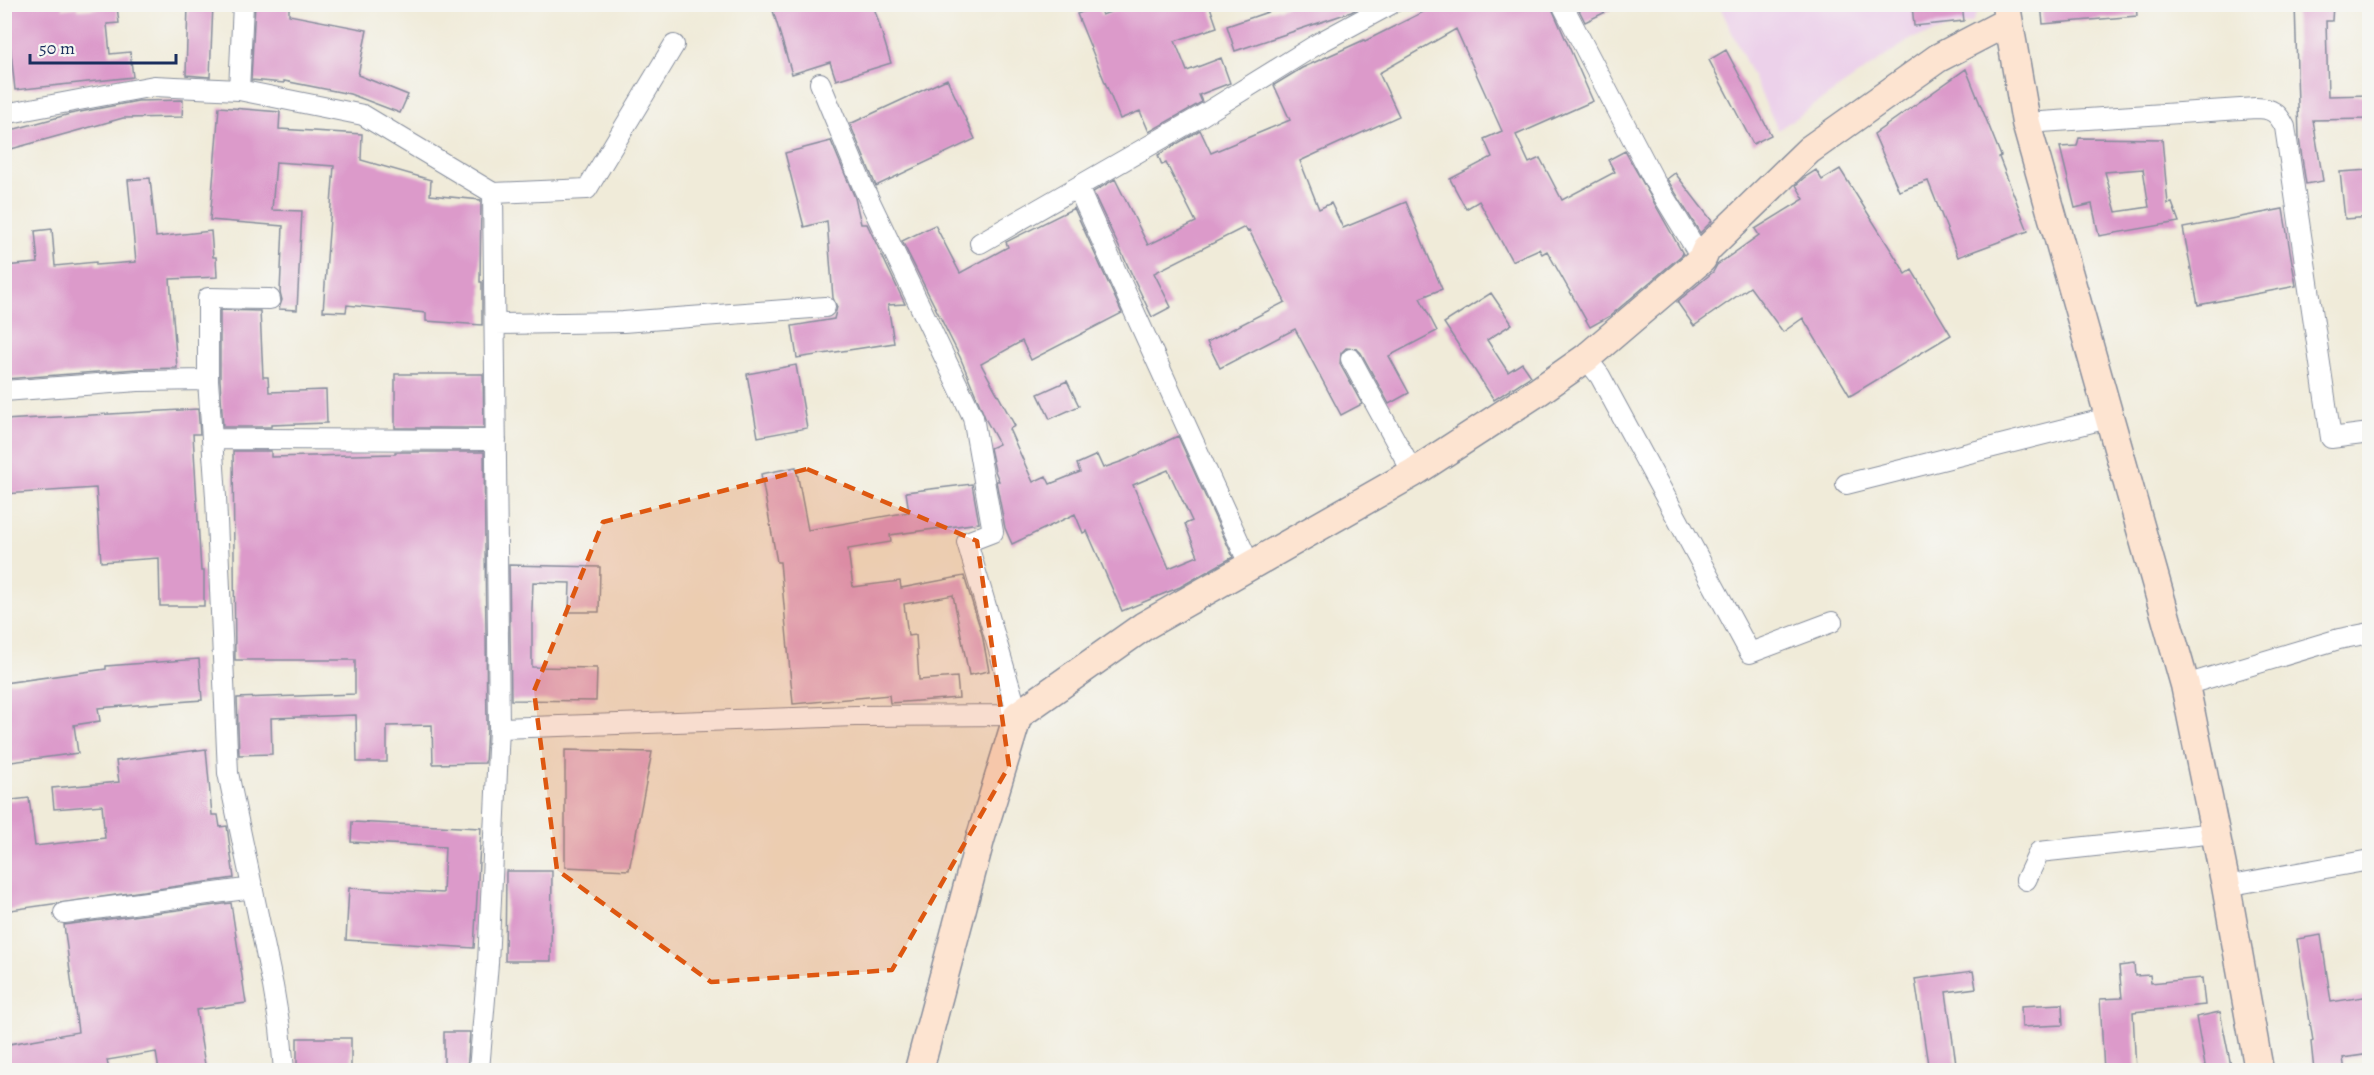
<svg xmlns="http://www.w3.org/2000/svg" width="2374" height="1075" viewBox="0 0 2374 1075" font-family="Alegreya,serif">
	<rect width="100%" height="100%" fill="#f6f6f2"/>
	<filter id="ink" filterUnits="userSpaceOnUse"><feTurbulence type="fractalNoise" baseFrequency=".0167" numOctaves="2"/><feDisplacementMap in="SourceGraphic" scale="12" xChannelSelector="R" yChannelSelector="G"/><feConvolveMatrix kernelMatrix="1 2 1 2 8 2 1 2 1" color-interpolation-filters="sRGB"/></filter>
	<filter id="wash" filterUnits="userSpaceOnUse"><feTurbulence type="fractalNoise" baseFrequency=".008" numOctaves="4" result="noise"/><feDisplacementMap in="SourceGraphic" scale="24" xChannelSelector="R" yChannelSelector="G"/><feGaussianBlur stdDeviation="1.35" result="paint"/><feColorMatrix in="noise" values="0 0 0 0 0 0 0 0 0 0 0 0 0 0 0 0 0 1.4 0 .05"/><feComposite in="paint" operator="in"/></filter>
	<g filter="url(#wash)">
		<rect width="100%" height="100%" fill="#f0ebd9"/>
		<path fill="#ecd1ea" d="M1979,4V9L1972,22L1911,39L1778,130L1719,5Z"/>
		<g id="blocks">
			<path fill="#dc9aca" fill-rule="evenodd" d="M10,4H63V9L78,7V10L117,7L119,23L107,24L110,54L130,52L133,77L15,90L7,15H10Z
				M188,4H213L210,77L186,75Z
				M255,4H289V15L367,30L358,75L408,95L400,113L350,94L284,81V83L251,80Z
				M771,4H873L891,63L836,80L830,62L792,74Z
				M1132,4H1209L1217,27L1175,41L1187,71L1221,58L1230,83L1199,95L1202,102L1149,132L1140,111L1120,119L1077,14L1098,6L1102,15Z
				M1291,4H1364V5L1351,12L1235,51L1227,26Z
				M1439,4H1550L1593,101L1516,135L1529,163L1540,158L1562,200L1615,172L1608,160L1625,151L1683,254L1610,316L1590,327L1547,251L1542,254L1539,249L1512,261L1479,201L1466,209L1450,179L1492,157L1484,139L1502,131L1456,29L1379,73L1399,116L1300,161L1319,209L1331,203L1343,228L1406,202L1442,289L1420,298L1437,331L1389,356L1409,393L1389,404L1361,353L1357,349L1346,348L1341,353L1340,364L1362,404L1341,415L1295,329L1220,368L1207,342L1285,302L1249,230L1247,231L1245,227L1154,273L1171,307L1152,317L1093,192L1115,179L1148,245L1196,222L1166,163L1162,165L1158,155L1200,130L1211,153L1290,120L1274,85L1302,68L1364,40L1365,41Z
				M1576,4H1622L1585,22Z
				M1912,4H1962L1964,21L1914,26Z
				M2041,4H2136L2137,16L2043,24Z
				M2295,4H2333L2332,21H2326L2328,96L2370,95V119L2313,120L2323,181L2306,184L2299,138Z
				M1726,50L1771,135L1753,144L1709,60Z
				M1966,69L2001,156L1999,157L2028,231L1958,257L1928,181L1899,191L1874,134Z
				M947,79L975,139L876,186L850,124Z
				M183,100L182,117L123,118L4,151V132L70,114L138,101Z
				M219,107L280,112L279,129L362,134L361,160L431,180L430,195L481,200L480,282H482V325L426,321V313L347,305L346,312L323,311L334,166L276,162L272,210L302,211L297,310L279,309L282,300L280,292L283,226L210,220Z
				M2079,138L2162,139L2168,204L2172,203L2179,222L2099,236L2092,204L2075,208L2060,147L2077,146ZM2143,169L2149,207L2116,212L2105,172Z
				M831,141L855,198L861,224H867L905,304L888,305L894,343L797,358L792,326L834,319L837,307L833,298L827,221L804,227L785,153Z
				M1840,169L1906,274L1912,270L1951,335L1850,396L1803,318L1783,332L1750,287L1694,326L1677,302L1713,272L1717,265L1759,235L1755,229L1804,199L1796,185L1805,177L1816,170L1822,180Z
				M2370,170V217L2345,219L2340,172Z
				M1675,173L1712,221L1700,233L1667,179Z
				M150,178L156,237L211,231L213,257H216L217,277L170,279L177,368L137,369L4,379V266L38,263L35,231L52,229L55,266L96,262V265L136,262L128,180Z
				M1074,208L1122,313L1031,360L1022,341L981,364L1015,426L1009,429L1033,482L1046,476L1050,484L1080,472L1077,464L1097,455L1103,468L1123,461L1178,436L1233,557L1180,587L1122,611L1087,531L1083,533L1075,514L1012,544L1005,528L996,481H999L995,471L990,448L999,444L986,420L960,357L902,241L935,225L960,273L1008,247L1006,242ZM1168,470L1192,521L1185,524L1198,556L1169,568L1133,485Z
				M2283,209L2296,286L2198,305L2183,228Z
				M1491,293L1512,324L1487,340L1508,372L1522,363L1531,376L1494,400L1444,323Z
				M220,310L260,311L263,377H268L269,392L326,390L327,423L271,425V427H223L220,380Z
				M796,365L807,428L758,437L747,374Z
				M395,374H483L484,428H395Z
				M1067,381L1079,406L1050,419L1038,394Z
				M198,409L200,434H193L201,571H204V606H160L159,558L101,562L96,488L4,494V420Z
				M233,451H271V457L395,454V452H484L487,728L485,763L433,764L432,725L387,726V762H357L356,715L271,718L272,754L239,755L237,698L355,694V660H235Z
				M796,467L808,530L909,512L906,492L972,484L979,523L890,535L891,542L848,549L853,587L900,581L901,588L964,576L982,634L989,671L969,675L953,595L904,604L908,636L916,635L919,680L957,677L959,698L890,703L889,695L793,704L780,562H777L761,474Z
				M509,565L600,567L599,612H569L570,583L533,582L532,609V667L597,668L596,701L511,700Z
				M199,659L202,700L98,708L100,721L74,725L78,753L4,763V683L106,669V666Z
				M206,749L212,815H218L220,827L227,826L234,878L4,911V801L29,798L35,846L105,838L102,805L54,809L52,788L119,782L116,761Z
				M565,750L652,752L629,870L565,867Z
				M352,822L481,828L474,948L346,940L349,888L443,893L445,847L351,842Z
				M506,871H552L551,961H505Z
				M231,903L246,1003L196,1010L206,1071H159L156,1052L107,1060L109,1071H4V1045L78,1032L64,925Z
				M2321,935L2331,1002L2370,996V1054L2343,1058L2345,1071H2314L2311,1042L2313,1041L2297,939Z
				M2134,964L2135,976L2150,975L2151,983L2202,978L2205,1005L2133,1012L2136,1071H2104L2100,999L2122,998L2119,966Z
				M1973,971L1976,988L1946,992L1957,1071H1929L1915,979Z
				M2062,1004L2063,1025L2022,1027L2021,1006Z
				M2220,1012L2231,1066L2206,1071L2196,1017Z
				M444,1032H470L467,1071H444Z
				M297,1038H351V1071H297Z"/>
		</g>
	</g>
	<g filter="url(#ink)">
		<use href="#blocks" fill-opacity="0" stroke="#868d9c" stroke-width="1.5"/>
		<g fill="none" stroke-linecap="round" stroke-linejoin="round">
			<defs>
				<path id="street" d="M1562,4L1655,182L1702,259
					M239,90L243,4
					M4,114L154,86L239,90L363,115L493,193L499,728L488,963L479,1070
					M2026,123L2256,108C2272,108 2278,113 2285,127L2331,438L2370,433
					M1078,188L1250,566
					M493,193L587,189L674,45
					M980,243L1201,116L1319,43L1391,4
					M495,324L623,322L825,307
					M1586,358L1600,376L1750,653L1832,622
					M1351,359L1413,473
					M208,380V298L270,299
					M4,391L138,381L208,380L216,497L228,773L273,986L280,1028L284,1070
					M212,439L496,440
					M1846,484L2108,418
					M2185,685L2339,639L2370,633
					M499,728L855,716L1018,715L967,542L993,532L973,417L864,189L820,83
					M2026,880L2039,852L2215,833
					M2226,886L2370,860
					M64,913L253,888"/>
				<path id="secondary" d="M2006,6L2026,123L2185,685L2226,886L2259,1070
					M919,1070L980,840L1018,715L1144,626L1413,473L1539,391L1586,358L1702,259L1706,250L1809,150L1938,58L2007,22"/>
			</defs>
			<use href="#street" stroke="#868d9c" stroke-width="22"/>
			<use href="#secondary" stroke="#868d9c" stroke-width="31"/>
			<use href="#street" stroke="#fff" stroke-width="20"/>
			<use href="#secondary" stroke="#fde4d1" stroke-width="28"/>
		</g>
	</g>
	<path fill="#de5710" fill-opacity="0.2" stroke="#de5710" stroke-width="4.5" stroke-dasharray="12 8" stroke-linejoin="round" d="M807,469L977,541L1009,766L892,970L711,982L557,870L534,691L603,522Z"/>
	<rect width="2374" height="1075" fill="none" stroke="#f6f6f2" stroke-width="24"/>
	<path d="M30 54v9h146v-9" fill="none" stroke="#1b2f5e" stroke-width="3"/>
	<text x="39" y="54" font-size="18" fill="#1b2f5e" stroke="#f6f6f2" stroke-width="4.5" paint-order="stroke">50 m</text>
</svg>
